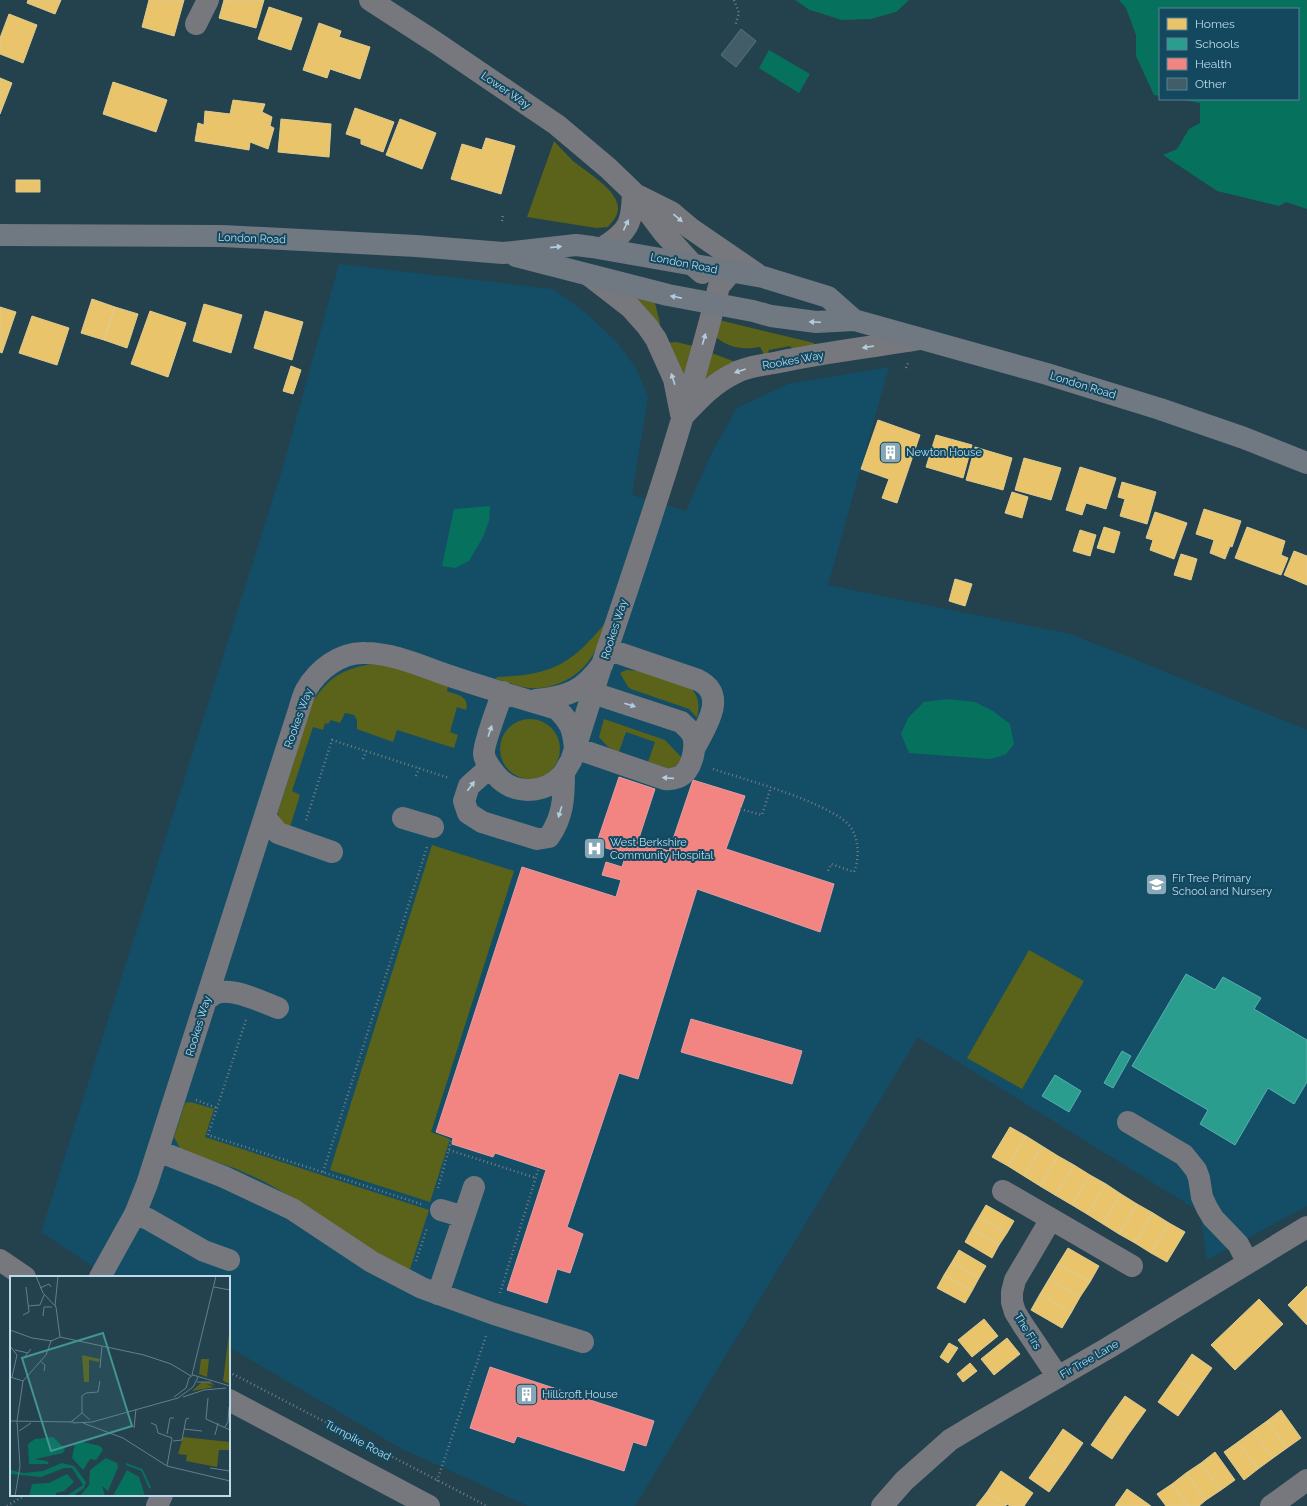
<svg xmlns="http://www.w3.org/2000/svg" width="1307" height="1506" viewBox="0 0 1307 1506" font-family="Raleway,sans-serif">
	<rect width="100%" height="100%" fill="#24414e"/>
	<path fill="#134e66" d="M339,264L553,289L586,313L617,342L637,370L648,397L632,495L686,511L712,452L737,408L788,384L889,367L828,585L1070,634L1134,659L1307,730V1206L1207,1260L1200,1212L918,1037L635,1506H528L442,1467L402,1449L229,1347V1277H109L41,1232L282,470Z"/>
	<path fill="#5b6219" d="M554,141C560,147 566,154 573,161C586,172 619,190 618,209C618,216 612,222 608,227L596,228L527,217Z
		M633,297L655,303L660,323L659,327Z
		M719,320L814,343L815,348L795,352L790,346L769,350L766,358L760,347C740,350 730,348 714,336Z
		M676,342L693,346L682,381L665,343Z
		M709,352L741,364L701,386Z
		M606,622C602,632 600,642 595,651C582,677 551,693 523,687C514,685 505,681 496,679L497,677C552,675 571,665 606,622Z
		M371,664L393,667L448,685L447,691C457,695 470,696 466,710L457,707L450,732L458,735L454,748L397,730L393,742L357,729V720L354,715L345,713L340,723L331,720L328,724L325,723L323,730L313,727L292,791L300,795L290,827C282,824 278,821 278,812L312,703C329,677 341,670 371,664Z
		M626,670L640,671L692,689C700,699 699,707 697,718L689,709L631,689L628,687L620,673Z
		M604,719L665,740L682,758L680,762L671,769L648,762L655,742L626,732L619,752L608,747L599,737Z
		M500 749a30 30 0 1 1 60 0a30 30 0 1 1-60 0Z
		M432,845L514,871L431,1132L450,1139L430,1202L330,1170Z
		M1029,950L1084,981L1022,1089L967,1058Z
		M191,1102L214,1109L205,1137L429,1210L409,1272L393,1264L302,1203L263,1181L234,1168L181,1150L174,1137L185,1103Z"/>
	<path fill="#06725d" d="M795,0H909L896,12L871,19L842,20L810,10Z
		M1119,0H1307V209L1286,202L1279,206L1217,191L1163,155L1177,149L1189,129L1200,123V103L1179,99H1298V9H1160V96L1154,95L1136,56V35L1126,8Z
		M769,50L810,74L799,93L759,68Z
		M490,506L489,521L483,537L469,561L455,568L442,566L454,509Z
		M949,699L975,702L993,711L1010,724L1014,744L1006,754L991,759L909,753L901,734L908,718L924,702Z"/>
	<path fill="#e9c46a" stroke="#dccb92" d="M28,0H61L55,14L27,3Z
		M149,0H184L174,36L142,27Z
		M224,0H264L256,28L219,18Z
		M269,7L302,18L291,50L258,39Z
		M9,14L37,25L23,63L0,54V38Z
		M319,23L341,31L339,37L370,47L360,79L330,69L327,78L303,70Z
		M0,78L12,83L0,114Z
		M113,82L167,100L156,132L103,114Z
		M233,100L265,104L262,112L272,117L270,126L274,128L268,149L250,142L249,150L195,141L198,123L204,125L205,111L230,114Z
		M355,108L394,122L383,152L361,144V139L346,134Z
		M281,119L331,124L329,157L278,152Z
		M400,119L436,133L422,169L386,155Z
		M486,138L515,146L501,194L451,179L462,144L482,150Z
		M16,180H40V192H16Z
		M92,299L115,307L104,340L81,333Z
		M204,304L242,315L231,353L193,341Z
		M0,307L16,312L2,353L0,352Z
		M115,307L138,314L127,348L104,340Z
		M150,311L186,323L168,377L131,364Z
		M265,311L303,322L292,360L254,348Z
		M32,316L69,328L57,365L19,353Z
		M291,366L301,370L293,394L283,391Z
		M878,420L920,435L897,503L882,498L889,479L861,469Z
		M936,435L972,445L963,478L926,467Z
		M975,447L1012,458L1003,490L966,480Z
		M1024,458L1061,468L1051,500L1015,490Z
		M1080,467L1116,478L1106,509L1086,503L1082,515L1066,510Z
		M1122,482L1156,492L1147,524L1120,516L1125,499L1118,497Z
		M1012,492L1028,497L1022,518L1005,513Z
		M1204,509L1241,521L1232,547L1230,546L1225,559L1210,553L1214,540L1196,534Z
		M1155,512L1187,523L1174,559L1150,550L1153,540L1146,538Z
		M1104,527L1120,532L1114,553L1097,548Z
		M1247,527L1285,541L1281,555L1288,558L1281,575L1235,558Z
		M1080,530L1096,535L1090,556L1073,551Z
		M1294,551L1307,556V585L1284,575Z
		M1181,554L1197,559L1191,580L1174,575Z
		M955,579L972,584L965,606L949,601Z
		M1010,1127L1026,1136L1008,1166L992,1157Z
		M1026,1136L1042,1146L1024,1176L1008,1166Z
		M1042,1146L1058,1156L1040,1186L1024,1176Z
		M1058,1156L1074,1165L1055,1195L1040,1186Z
		M1074,1165L1090,1175L1072,1205L1055,1195Z
		M1090,1175L1106,1184L1087,1214L1072,1205Z
		M1106,1184L1121,1194L1103,1224L1087,1214Z
		M1121,1194L1137,1204L1119,1234L1103,1224Z
		M1137,1204L1153,1213L1135,1243L1119,1234Z
		M986,1205L1014,1221L1007,1233L979,1217Z
		M1153,1213L1169,1223L1151,1253L1135,1243Z
		M979,1217L1007,1233L999,1245L972,1229Z
		M1169,1223L1185,1232L1167,1262L1151,1253Z
		M972,1229L999,1245L992,1258L965,1242Z
		M1068,1248L1099,1266L1090,1282L1058,1264Z
		M959,1250L986,1266L979,1278L952,1262Z
		M952,1262L979,1278L972,1291L944,1275Z
		M1058,1264L1090,1282L1080,1297L1049,1279Z
		M944,1275L972,1291L965,1303L937,1288Z
		M1049,1279L1080,1297L1071,1313L1040,1294Z
		M1307,1286V1325L1288,1305Z
		M1040,1294L1071,1313L1062,1328L1031,1310Z
		M1259,1299L1283,1324L1235,1370L1211,1345Z
		M984,1319L998,1336L972,1357L958,1340Z
		M1007,1338L1020,1354L994,1375L981,1359Z
		M949,1343L958,1348L948,1363L940,1357Z
		M1192,1354L1212,1368L1195,1392L1175,1378Z
		M970,1363L977,1371L963,1382L957,1374Z
		M1175,1378L1195,1392L1178,1416L1158,1402Z
		M1125,1396L1146,1410L1128,1435L1108,1420Z
		M1281,1410L1301,1438L1287,1448L1267,1421Z
		M1108,1420L1128,1435L1112,1459L1091,1445Z
		M1267,1421L1287,1448L1273,1458L1253,1431Z
		M1063,1429L1083,1443L1066,1468L1046,1454Z
		M1253,1431L1273,1458L1258,1469L1238,1442Z
		M1238,1442L1258,1469L1244,1480L1224,1452Z
		M1215,1452L1235,1480L1221,1490L1201,1463Z
		M1046,1454L1066,1468L1049,1492L1029,1478Z
		M1201,1463L1221,1490L1206,1500L1186,1473Z
		M1001,1471L1033,1493L1024,1506H1010L1007,1504L1006,1505L987,1492Z
		M1186,1473L1206,1500L1199,1506H1188L1172,1484Z
		M1172,1484L1188,1506H1166L1157,1494Z
		M1127,1489L1151,1506H1115Z
		M987,1492L1006,1505V1506H976Z"/>
	<path fill="#2a9d8f" stroke="#56b0ac" d="M1186,974L1215,990L1223,977L1261,998L1254,1009L1307,1040V1082L1294,1104L1268,1088L1235,1145L1200,1124L1208,1110L1132,1066Z
		M1122,1051L1131,1056L1113,1088L1104,1083Z
		M1055,1075L1081,1091L1069,1112L1042,1096Z"/>
	<path fill="#f28482" stroke="#e29ea2" d="M619,777L655,789L638,841L669,851L693,780L745,796L726,849L834,884L820,932L697,889L638,1079L619,1073L567,1227L583,1234L570,1273L557,1269L547,1303L507,1290L546,1170L495,1153L493,1157L452,1144L453,1138L436,1132L522,867L616,897L621,880L602,875L606,862L622,867L626,854L596,845Z
		M691,1019L802,1051L792,1084L681,1052Z
		M490,1367L654,1421L646,1446L633,1442L624,1471L517,1436L514,1443L470,1428Z"/>
	<path fill="#425c68" stroke="#58727e" d="M741,29L756,41L736,67L721,55Z"/>
	<g fill="none" stroke-linecap="round" stroke-linejoin="round">
		<path stroke="#777c83" stroke-width="2.5" stroke-dasharray="1 3" stroke-linecap="butt" d="M734,0L739,13L735,26
			M502,221L503,214
			M906,368L908,363
			M363,759L366,751
			M713,769C750,781 788,791 823,808C832,813 842,817 849,825C859,838 860,857 854,872L831,864L828,871
			M416,776L419,768
			M740,809L762,815L771,787
			M306,820L332,740L449,778
			M246,1020L208,1135L421,1204
			M196,1100L217,1108
			M449,1150L536,1178
			M323,1172L427,847
			M438,1188L452,1138
			M416,1261L427,1228
			M500,1293L539,1167
			M229,1372L487,1506
			M437,1481L486,1336
			M7,1506L25,1495"/>
		<path stroke="#76787e" stroke-width="22" d="M370,0L435,42L557,125L608,168L633,192L664,233L694,266L702,273
			M196,24L208,0
			M639,196L671,212L690,228L757,274
			M602,248C629,231 632,224 633,192
			M590,276L630,307L647,326L656,339L674,379L681,414
			M684,415C700,398 714,383 735,373C748,366 765,365 779,362C826,352 873,347 920,339
			M607,649L698,680C728,695 706,726 695,747
			M503,692C499,703 483,745 484,754C485,762 491,769 496,775C513,796 546,794 563,774C566,770 568,765 571,761L600,670
			M536,700C568,697 583,691 602,665C644,540 687,414 719,286L731,272
			M575,748L665,779C673,780 682,777 687,770C693,762 697,743 692,734C690,730 685,726 681,722L593,693
			M489,768L469,786L464,801L468,813L482,822L537,839L549,837C563,817 564,798 564,773
			M265,817L278,833L332,852
			M403,818L433,827
			M206,1000C209,998 213,994 217,993C233,987 262,1002 278,1008
			M1128,1122L1184,1155L1196,1170L1199,1178L1202,1197L1207,1208L1213,1218L1238,1244L1248,1263
			M158,1151L224,1177L292,1209L372,1262L422,1288L494,1314L583,1342
			M1003,1191L1132,1266
			M441,1210L464,1217
			M135,1214L148,1219L204,1251L229,1260
			M1051,1219L1015,1280L1012,1292V1302L1015,1312L1023,1325L1058,1377
			M0,1260L25,1277
			M100,1277L135,1214L147,1184L299,710C301,703 303,696 306,690C318,669 341,652 365,653C396,653 427,669 456,678C489,689 523,699 557,709C571,723 573,729 575,748
			M438,1294L474,1187
			M229,1400L429,1506
			M157,1506L162,1495
			M882,1506L904,1481L950,1440L980,1422L1108,1348L1307,1227
			M1271,1506L1307,1480"/>
		<path stroke="#707881" stroke-width="22" d="M0,235L223,236L416,246L503,253L576,245L592,247L763,277L828,297L854,320
			M516,256L668,295L753,311L771,316L816,322L854,320L1047,374L1160,409L1244,438L1307,463"/>
	</g>
	<defs><path id="oneway-solid" d="M-6-.8H1V-3.2L6.5 0L1 3.2V.8H-6Z"/></defs>
	<g fill="#b2cddd">
		<use href="#oneway-solid" transform="translate(678 218) rotate(40)"/>
		<use href="#oneway-solid" transform="translate(626 225) rotate(-65)"/>
		<use href="#oneway-solid" transform="translate(704 339) rotate(-74)"/>
		<use href="#oneway-solid" transform="translate(868 347) rotate(171)"/>
		<use href="#oneway-solid" transform="translate(740 371) rotate(161)"/>
		<use href="#oneway-solid" transform="translate(673 379) rotate(-108)"/>
		<use href="#oneway-solid" transform="translate(630 705) rotate(18)"/>
		<use href="#oneway-solid" transform="translate(490 731) rotate(-72)"/>
		<use href="#oneway-solid" transform="translate(668 778) rotate(-176)"/>
		<use href="#oneway-solid" transform="translate(471 786) rotate(-53)"/>
		<use href="#oneway-solid" transform="translate(560 812) rotate(107)"/>
	</g>
	<g fill="#b1cdde">
		<use href="#oneway-solid" transform="translate(556 247) rotate(-6)"/>
		<use href="#oneway-solid" transform="translate(676 297) rotate(-169)"/>
		<use href="#oneway-solid" transform="translate(815 322) rotate(-177)"/>
	</g>
	<defs>
		<symbol id="building-square" viewBox="-11 -11 22 22"><rect x="-9" y="-9" width="18" height="18" rx="4" fill="#87a6b6" stroke="#13485f"/><path d="M-4-6H4V6H1V3H-1V6H-4ZM-2.5-4.3h1.7v1.8h-1.7ZM.8-4.3h1.7v1.8H.8ZM-2.5-1h1.7V.8h-1.7ZM.8-1h1.7V.8H.8Z" fill="#fff"/></symbol>
		<symbol id="hospital-square" viewBox="-11 -11 22 22"><rect x="-9" y="-9" width="18" height="18" rx="4" fill="#87a6b6" stroke="#13485f"/><path d="M-5-5h3v3.5h4V-5h3V5h-3V1.5h-4V5h-3Z" fill="#fff"/></symbol>
		<symbol id="school-square" viewBox="-11 -11 22 22"><rect x="-9" y="-9" width="18" height="18" rx="4" fill="#87a6b6" stroke="#13485f"/><path d="M0-5L7-2L0 1L-7-2ZM-4 1L0 2.5L4 1V4Q0 6-4 4Z" fill="#fff"/></symbol>
	</defs>
	<g fill-rule="evenodd">
		<use href="#building-square" x="878" y="440" width="25" height="25"/>
		<use href="#hospital-square" x="582" y="836" width="25" height="25"/>
		<use href="#school-square" x="1144" y="872" width="25" height="25"/>
		<use href="#building-square" x="514" y="1382" width="25" height="25"/>
	</g>
	<g text-anchor="middle" stroke-width="4" stroke-linejoin="round" paint-order="stroke">
		<g font-size="11" fill="#bcdcee" stroke="#13485f">
			<text transform="translate(506 90) rotate(34)" y="4">Lower Way</text>
			<text transform="translate(252 238) rotate(2)" y="4">London Road</text>
			<text transform="translate(684 263) rotate(11)" y="4">London Road</text>
			<text transform="translate(793 360) rotate(-10)" y="4">Rookes Way</text>
			<text transform="translate(1083 385) rotate(17)" y="4">London Road</text>
			<text transform="translate(614 629) rotate(-72)" y="4">Rookes Way</text>
			<text transform="translate(298 718) rotate(-70)" y="4">Rookes Way</text>
			<text transform="translate(198 1026) rotate(-73)" y="4">Rookes Way</text>
			<text transform="translate(1028 1331) rotate(58)" y="4">The Firs</text>
			<text transform="translate(1089 1359) rotate(-30)" y="4">Fir Tree Lane</text>
			<text transform="translate(358 1440) rotate(28)" y="4">Turnpike Road</text>
		</g>
		<g font-size="11" fill="#bcdcee" stroke="#13485f" text-anchor="start">
			<text x="906" y="456">Newton House</text>
			<text x="610" y="846">West Berkshire<tspan x="610" dy="13">Community Hospital</tspan></text>
			<text x="1172" y="882">Fir Tree Primary<tspan x="1172" dy="13">School and Nursery</tspan></text>
			<text x="542" y="1398">Hillcroft House</text>
		</g>
	</g>
	<g transform="translate(10 1276)">
		<rect width="220" height="220" fill="#24414e"/>
		<path d="M220,50V108L213,105ZM72,79L90,83L89,86L79,84V106H74ZM191,83H199L197,101L189,98ZM192,106L202,107L205,109L196,108L204,111L182,115ZM173,161L220,166V174H209L207,191L176,185L177,179L168,178Z" fill="#5b6219"/>
		<path d="M43,161L55,173L53,177L25,183L37,185L39,188H19L18,168L25,163ZM69,165L90,170L93,174L86,184L80,183L73,194L62,182L65,168ZM96,182L107,187L108,191L98,215L92,210L95,220H70L79,209L80,194ZM52,187L64,190L76,206L74,212L63,220H59V218L73,209L62,192H54L31,201L0,198V194L14,197L33,195ZM117,194L129,201L135,220H103ZM57,198L64,206L54,215L46,217V220H19L22,208L39,207Z" fill="#06725d"/>
		<path fill="none" stroke="#06725d" stroke-width="2" d="M116,188L132,194L140,212"/>
		<path fill="none" stroke="#617f8e" stroke-width="1" d="M26,0L33,17L46,31L50,61M204,11L220,14M30,12L39,8L41,11M19,30L30,29L34,19M45,30L48,0M13,39L19,36L16,11M33,40L34,31H42M0,54L22,62L42,65M41,65L50,61L134,79L161,88L181,100M0,70L7,79L2,101M5,74L18,77M12,84L21,73M30,85L35,89L34,95M90,92L92,70M182,99L206,0M0,101L13,105M187,106H201M164,121L176,112L179,102L183,99L220,110M173,121L194,114L216,112M198,122L196,143L220,154M80,144L72,137V120L76,117L88,116L90,105M0,145L64,146M7,145L13,105L36,79L41,65M61,146L72,137M63,147L82,146L168,122L183,111L188,101M73,147L113,162L157,190L220,205M141,147L146,149L148,157L162,162L157,190M215,151L218,146L219,131M124,152L126,133M174,153L192,155M9,155L21,147M157,158L160,142H164M205,159L208,147M163,165L172,164L176,143L179,142M200,192L220,195M5,220L10,190L7,145"/>
		<path fill="#439594" fill-opacity="0.15" stroke="#439594" stroke-width="2" d="M93,57L122,150L41,175L12,82Z"/>
		<rect width="220" height="220" fill="none" stroke="#bcdcee" stroke-width="2"/>
	</g>
	<rect x="1159" y="8" width="140" height="92" fill="#13485f" stroke="#578398"/>
	<rect x="1167" y="18" width="20" height="12" fill="#e9c46a" stroke="#578398"/>
	<text x="1195" y="28" font-size="12" fill="#bcdcee">Homes</text>
	<rect x="1167" y="38" width="20" height="12" fill="#2a9d8f" stroke="#578398"/>
	<text x="1195" y="48" font-size="12" fill="#bcdcee">Schools</text>
	<rect x="1167" y="58" width="20" height="12" fill="#f28482" stroke="#578398"/>
	<text x="1195" y="68" font-size="12" fill="#bcdcee">Health</text>
	<rect x="1167" y="78" width="20" height="12" fill="#425c68" stroke="#578398"/>
	<text x="1195" y="88" font-size="12" fill="#bcdcee">Other</text>
</svg>
